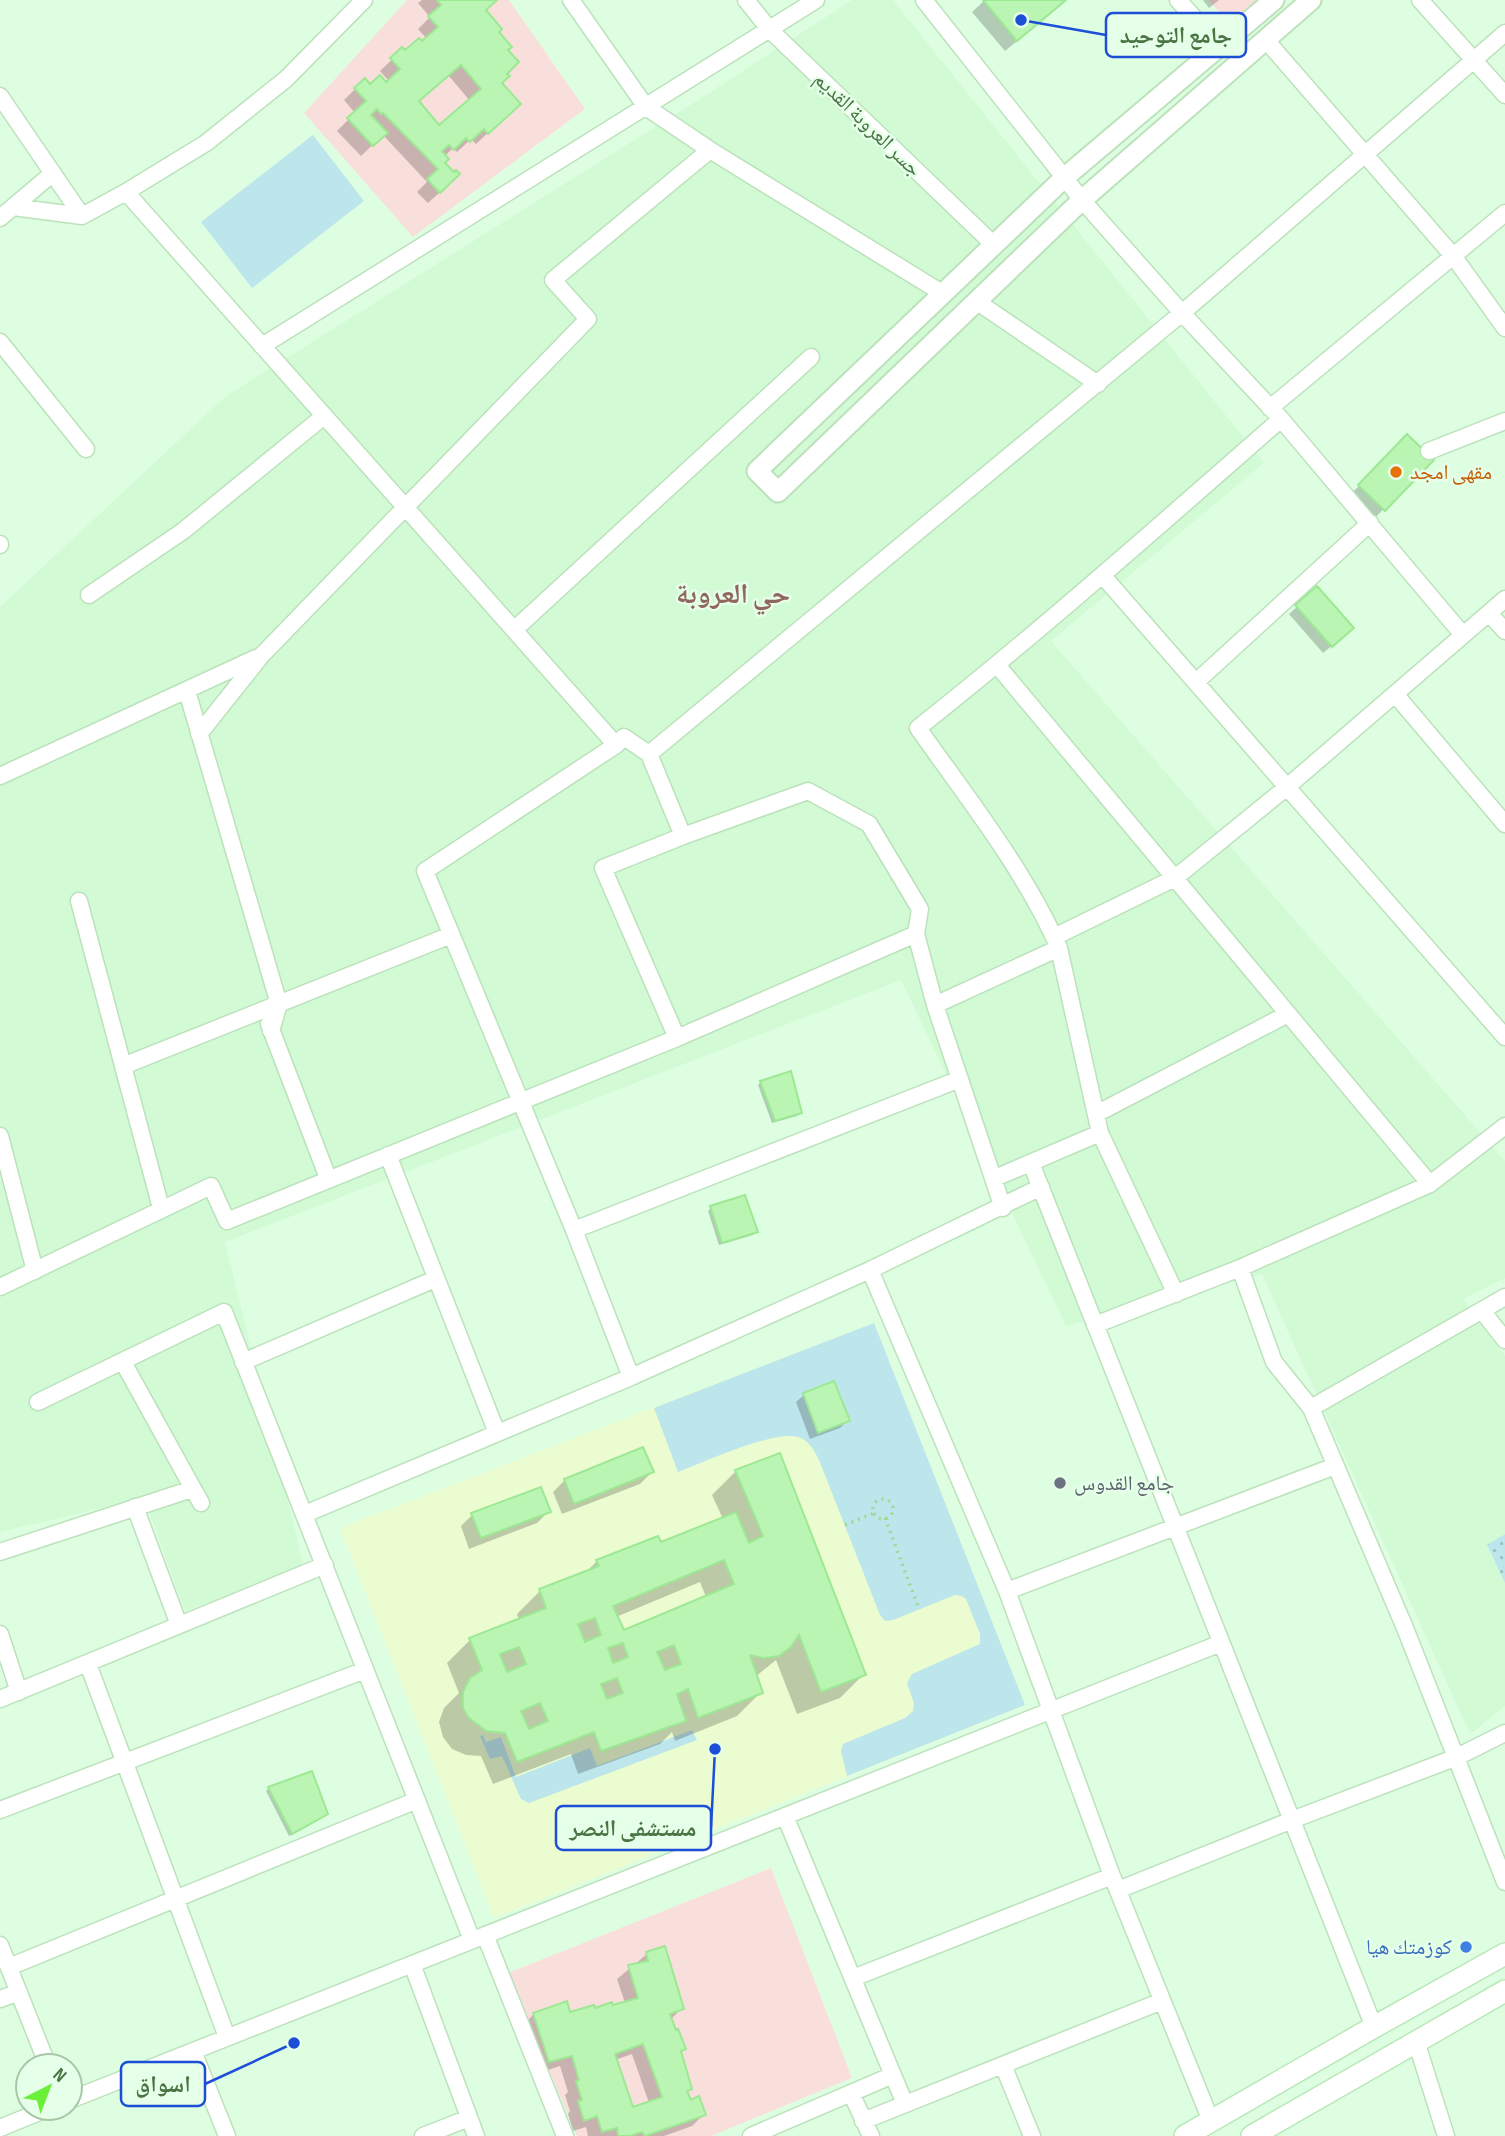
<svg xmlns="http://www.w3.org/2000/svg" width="1505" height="2136" viewBox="0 0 1505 2136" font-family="'Sofia Sans Condensed','Noto Naskh Arabic',sans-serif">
	<defs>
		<pattern id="grass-dots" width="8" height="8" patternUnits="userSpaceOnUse" patternTransform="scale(1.75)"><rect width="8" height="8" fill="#bce6eb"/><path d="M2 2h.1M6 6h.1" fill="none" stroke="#9bbfc0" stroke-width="1.8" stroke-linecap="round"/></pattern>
	</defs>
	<rect width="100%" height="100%" fill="#defee2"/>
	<path fill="#d2fad5" d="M852,0H893L1264,463L1051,641L1505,1161V1278L1463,1299L1505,1356V1534L1487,1546L1505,1583V1706L1470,1734L1262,1274L1066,1326L901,980L225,1242L304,1567L185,1611L144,1498L0,1532V607L226,396L692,104Z"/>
	<path fill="#f9dfdb" d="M407,0H509L585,109L413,237L304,113Z
		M1208,0H1257L1230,24Z
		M771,1868L852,2078L711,2136H577L508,1973Z"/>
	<path fill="#ebfcd0" d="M874,1323L1025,1705L494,1918L340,1528Z"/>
	<path fill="url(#grass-dots)" d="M1505,1534V1583L1487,1545Z"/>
	<path fill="#bce6eb" d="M313,135L364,201L252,288L201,222Z
		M874,1323L1025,1705L847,1776L841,1751L843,1744L905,1718L913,1711L914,1703L907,1683L912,1674L980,1644V1634L966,1599L962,1596L955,1595L893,1620L885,1621L880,1615L819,1460C814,1450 809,1440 798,1437C774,1430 704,1462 678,1472L654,1408Z
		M692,1730L697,1740L529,1803L521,1799L502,1756L490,1759L480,1736L483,1735L486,1742L501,1737L516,1777L590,1748L597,1766Z"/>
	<path fill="#0003" fill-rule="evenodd" d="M422,0H495L484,10L506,50L505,74L500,84L507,115L476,144L471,139L457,152L453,148L445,156L443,163L447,186L428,203L417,192L427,182L383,135L361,156L337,131L355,113L344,100L355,89L386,85L389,81L380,71L402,50L405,53L427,39L418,29L430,17L418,3ZM449,76L470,101L439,127L417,102Z
		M985,0H1066L1005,51L972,12Z
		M1203,0H1219L1209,8Z
		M1407,437L1431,460L1372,521L1348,497Z
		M1297,607L1344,636L1323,653L1289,614Z
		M761,1082L801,1113L797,1116L772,1123L758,1085Z
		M711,1208L756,1232L753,1235L719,1245L708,1211Z
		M804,1395L848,1420L840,1428L810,1439L796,1402Z
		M736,1471L864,1674L840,1698L797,1714L776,1660L755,1677L761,1692L737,1716L675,1741L672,1732L660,1744L578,1774L571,1754L493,1784L481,1756L466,1755L452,1749L443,1737L439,1722L444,1708L459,1693L447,1663L470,1640L519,1621L517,1614L540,1591L586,1572L597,1561L660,1544L723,1519L712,1495ZM700,1582L706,1597L623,1632L616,1617Z
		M652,1472L640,1484L562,1514L553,1492L565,1480Z
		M549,1511L537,1523L469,1549L461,1526L472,1515Z
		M269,1788L326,1814L289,1836L266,1791Z
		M647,1954L682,2008L670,2020L684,2049L680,2053L690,2089L686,2092L690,2102L704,2114L692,2126L664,2136H588L586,2127L573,2131L568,2114L570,2111L565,2095L568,2092L560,2066L538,2073L522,2026L534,2014H569L625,2003L617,1979ZM632,2054L649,2103L631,2109L615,2060Z"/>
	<path fill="#baf5b4" stroke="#9ce893" stroke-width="2" fill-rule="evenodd" d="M437,0H497L486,10L502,29L499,32L512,47L508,50L519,62L507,74L510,76L502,83L521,104L488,134L484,129L470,142L466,138L454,150L449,145L442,151L449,159L445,163L454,172L456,170L460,174L440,193L427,179L438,169L383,113L381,114L377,109L371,115L388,133L373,146L347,118L366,101L354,88L365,78L370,84L380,75L386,82L400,69L390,58L402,47L405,50L419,38L422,41L438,27L428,16L441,5ZM461,65L481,89L439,125L419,101Z
		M983,0H1066L1017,41Z
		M1407,434L1434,460L1385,511L1358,485Z
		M1317,586L1354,628L1332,647L1295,605Z
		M791,1071L802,1113L775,1121L760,1081Z
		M745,1195L758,1232L722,1243L710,1206Z
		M834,1381L850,1421L818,1433L803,1393Z
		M643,1447L654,1472L574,1504L564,1479Z
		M780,1453L866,1675L821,1692L799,1635L791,1647L779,1656L764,1658L750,1655L763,1693L698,1718L688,1689L677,1694L686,1721L601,1751L594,1732L517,1762L505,1733L486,1731L468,1717L463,1708V1692L470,1678L482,1670L469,1638L546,1608L539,1589L599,1566L596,1560L658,1536L661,1542L736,1512L749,1543L763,1536L735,1470ZM724,1560L734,1584L624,1630L613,1606ZM595,1618L601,1635L585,1642L578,1624ZM623,1643L628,1657L613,1663L608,1648ZM674,1645L681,1664L665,1670L657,1652ZM519,1647L526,1664L507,1672L500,1654ZM617,1678L623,1693L607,1699L601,1684ZM540,1703L548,1721L529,1729L521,1711Z
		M541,1487L551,1512L481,1538L471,1513Z
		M312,1771L328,1814L292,1834L268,1787Z
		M665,1946L684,2009L670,2014L676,2030L678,2029L686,2049L681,2051L692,2089L687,2091L691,2100L699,2096L706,2115L645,2136L642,2132L630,2136H618L617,2128L602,2132L597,2116L584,2121L578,2101L582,2100L576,2081L579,2080L572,2056L549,2062L533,2013L567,2001L570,2012L594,2005L595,2008L612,2002L613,2005L638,1998L628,1965L648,1961L646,1952ZM643,2044L662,2097L633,2107L615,2054Z"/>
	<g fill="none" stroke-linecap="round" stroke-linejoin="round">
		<defs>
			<path id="minor" d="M571,0L646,107L710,150L942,293
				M746,0L770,30L993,244
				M924,0L1082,200L1182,313L1281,419L1463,635
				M1178,0L1220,46
				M1420,0L1505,95
				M1265,39L1454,257L1505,328
				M0,96L82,216
				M126,192L616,745
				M13,207L82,216L126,192L206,143L286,79L364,0
				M0,218L53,173
				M976,301L1098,384
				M0,342L86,449
				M262,346L816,0
				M1270,408L1505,213
				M1429,451L1505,421
				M0,544V545
				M1103,576L1505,1037
				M89,595L183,531L324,416
				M1489,613L1505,631
				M514,630L811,357
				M997,665L1430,1184
				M1196,682L1370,523
				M187,691L279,1004L271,1031
				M1395,694L1505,824
				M199,734L261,656L588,319L553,280L710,150
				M649,754L1182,313L1505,33
				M0,776L256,658
				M79,901L161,1208
				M1054,937L1175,878L1287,787L1505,599
				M935,1005L1059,948
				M269,1024L328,1178
				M677,1038L603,868L683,836L808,791L869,824L920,909L916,934L935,1005L1003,1208
				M123,1066L451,935
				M1096,1114L1288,1014
				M0,1136L35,1271
				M388,1155L497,1433
				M1031,1163L1374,2027
				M995,1178L1100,1133
				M574,1230L960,1079
				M1240,1268L1274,1362L1311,1408L1405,1628L1505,1882
				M870,1270L1007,1591L1112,1876L1211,2121
				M0,1287L211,1186L227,1221L677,1038L916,934
				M1176,1294L1100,1133L1059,948C1024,869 968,799 918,728C1043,629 1161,524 1281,419
				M1483,1312L1505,1340
				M1095,1325L1240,1268L1430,1184L1505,1126
				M123,1362L201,1503
				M243,1362L435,1279
				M631,1377L574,1230L425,871L616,745L624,737L649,754L683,836
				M38,1402L224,1312L472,1940
				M1311,1408L1505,1297
				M135,1507L179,1625
				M305,1514L631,1377L870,1270L1041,1187
				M0,1552L192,1489
				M1007,1591L1335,1466
				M0,1634L19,1692
				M88,1664L227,2037
				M0,1699L325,1565
				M0,1810L365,1670
				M785,1816L905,2104
				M1118,1890L1292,1820L1457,1757L1505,1733
				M485,1935L565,2136
				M0,1945L48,2066
				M412,1964L476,2136
				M9,1967L417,1800
				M853,1978L1112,1876
				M0,1999L19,1992
				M1416,2041L1446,2136
				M193,2051L227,2136
				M1003,2065L1032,2136
				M851,2093L871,2136
				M70,2100L1221,1643
				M863,2121L1162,2001
				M0,2128L49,2108
				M423,2136L469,2118
				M751,2136L893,2075"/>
			<path id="tertiary" d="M1274,0L1064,178L757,471L778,492L1082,200L1311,0"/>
			<path id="secondary" d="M1185,2136L1374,2027L1505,1954
				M1252,2136L1505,1991"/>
		</defs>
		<use href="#minor" stroke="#bbe2ba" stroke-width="19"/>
		<use href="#tertiary" stroke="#bbe2ba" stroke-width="23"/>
		<use href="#secondary" stroke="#bae9b9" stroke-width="24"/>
		<path stroke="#9ed997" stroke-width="3.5" stroke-dasharray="2 5" stroke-linecap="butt" d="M873 1509a10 10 0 1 1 20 0a10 10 0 1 1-20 0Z
			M885,1518L919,1609
			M845,1525L874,1513"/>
		<use href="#minor" stroke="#fff" stroke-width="16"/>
		<use href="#tertiary" stroke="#fff" stroke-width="19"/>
		<use href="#secondary" stroke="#fff" stroke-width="21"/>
	</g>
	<circle fill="#e8710a" stroke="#e5ffe8" stroke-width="2.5" cx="1396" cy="472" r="7"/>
	<circle fill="#6b7280" stroke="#e5ffe8" stroke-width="2.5" cx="1060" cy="1483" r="7"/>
	<circle fill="#3f7fe0" stroke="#e5ffe8" stroke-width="2.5" cx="1466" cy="1947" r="7"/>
	<g text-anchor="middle" stroke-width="5" stroke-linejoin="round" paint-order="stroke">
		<g font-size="21" fill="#4b7445" stroke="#e5ffe8">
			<text transform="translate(868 124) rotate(44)" y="7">جسر العروبة القديم</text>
		</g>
		<g font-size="21" fill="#c56008" stroke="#e5ffe8" text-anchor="start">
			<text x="1410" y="479">مقهى امجد</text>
		</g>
		<g font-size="21" fill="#5b616d" stroke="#e5ffe8" text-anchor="start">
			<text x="1074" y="1490">جامع القدوس</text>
		</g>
		<g font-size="21" fill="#366cbe" stroke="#e5ffe8" text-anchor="end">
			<text x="1452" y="1954">كوزمتك هيا</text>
		</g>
		<g font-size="28" font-weight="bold" fill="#91665c" stroke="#e5ffe8">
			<text x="733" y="603">حي العروبة</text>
		</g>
	</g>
	<path fill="none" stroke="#1d4ed8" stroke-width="2.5" d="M1021 20L1106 35M715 1749L711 1828M294 2043L205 2084"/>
	<g fill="#1d4ed8" stroke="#e5ffe8" stroke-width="2.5">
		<circle cx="1021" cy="20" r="7"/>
		<circle cx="715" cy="1749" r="7"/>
		<circle cx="294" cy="2043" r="7"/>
	</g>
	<g fill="#e5ffe8" stroke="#1d4ed8" stroke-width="2.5">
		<rect x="1106" y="13" width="140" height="44" rx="7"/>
		<rect x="556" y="1806" width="155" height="44" rx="7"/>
		<rect x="121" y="2062" width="84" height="44" rx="7"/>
	</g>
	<g font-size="23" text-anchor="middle" font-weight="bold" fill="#4b7445">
		<text x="1176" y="43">جامع التوحيد</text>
		<text x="633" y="1836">مستشفى النصر</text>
		<text x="163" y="2092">اسواق</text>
	</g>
	<g transform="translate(49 2087) rotate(42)"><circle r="33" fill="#e5ffe8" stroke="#a7c7a7" stroke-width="2"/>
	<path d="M0-5L12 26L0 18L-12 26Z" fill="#6bf03a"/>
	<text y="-10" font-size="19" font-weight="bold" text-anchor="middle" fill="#4b7445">N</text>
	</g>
</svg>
